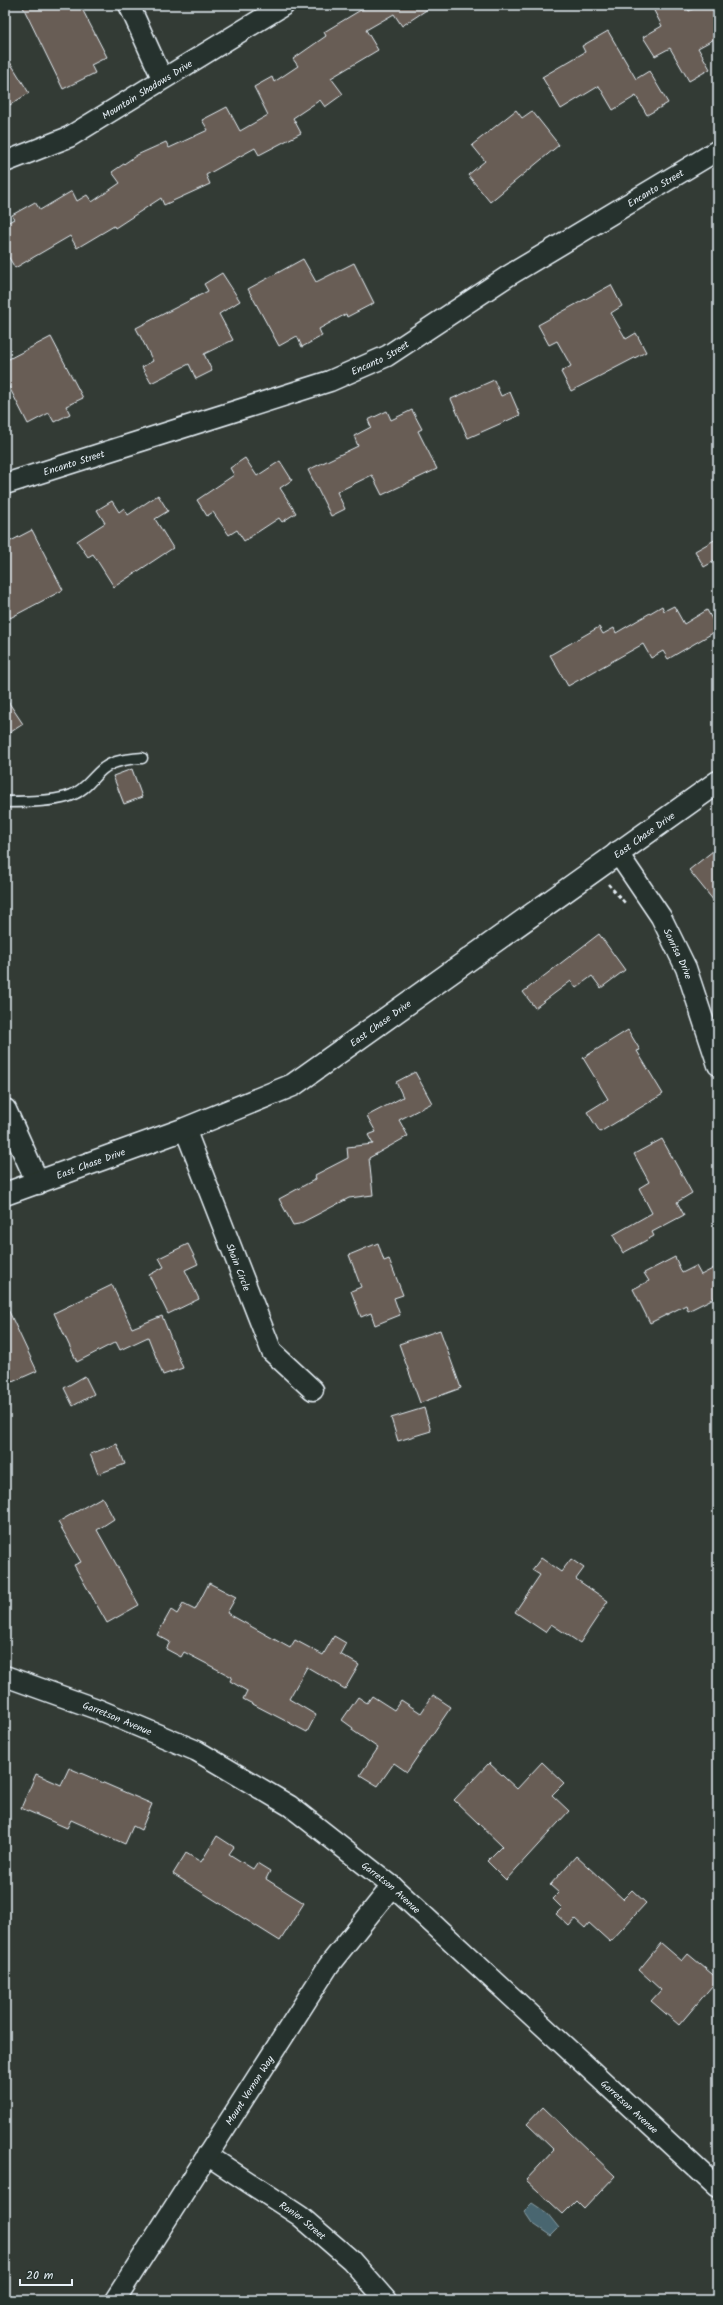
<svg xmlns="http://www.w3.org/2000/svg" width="723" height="2305" viewBox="0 0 723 2305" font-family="Kalam,sans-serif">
	<rect width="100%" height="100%" fill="#333b35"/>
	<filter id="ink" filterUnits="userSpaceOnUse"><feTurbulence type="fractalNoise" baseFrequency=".025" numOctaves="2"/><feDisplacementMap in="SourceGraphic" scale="8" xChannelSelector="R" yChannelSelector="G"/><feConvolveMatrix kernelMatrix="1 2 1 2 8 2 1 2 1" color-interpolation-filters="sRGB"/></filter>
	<g filter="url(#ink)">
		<path fill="#4a6670" stroke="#899ea6" d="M532,2203L547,2213L559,2228L551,2236L532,2223L524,2211Z"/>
		<path fill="#685d54" stroke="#e8f1f8" d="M22,5H80L107,57L91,65L95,73L63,89Z
			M369,5H434L402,26L394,14L366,30L378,50L331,78L343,94L325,107L320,100L293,118L301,133L259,155L255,148L206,175L210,184L164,205L161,198L115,228L114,226L77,248L70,236L15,268L5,251V224L14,219L12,215L35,202L40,210L72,191L77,201L87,195L92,202L120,183L112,172L137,155L166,142L169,148L208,130L202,120L227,107L240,131L268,115L254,87L272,77L274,82L298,66L293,59L326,36L324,32Z
			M651,5H686L689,11L700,5H711L718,18V37L698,48L710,69L689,81L670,48L655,56L643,37L662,26Z
			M608,31L636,79L649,71L668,103L647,115L636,96L613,110L599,86L561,109L542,77L585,52L582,46Z
			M5,54L29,93L5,108Z
			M516,110L522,118L532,111L559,145L490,202L468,175L485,161L472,145Z
			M303,259L316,282L354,263L374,303L347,317L346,314L319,329L322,336L302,347L297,336L279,346L248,289Z
			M222,273L240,301L219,314L233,340L204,354L212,371L196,379L189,364L151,383L142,367L153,361L136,328L208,291L204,284Z
			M611,285L622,306L611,313L626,339L636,333L646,352L571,391L561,372L571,366L557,341L549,345L538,325Z
			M51,337L83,398L66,406L70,414L54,422L49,413L28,424L5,379V361Z
			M494,380L501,396L510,392L520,415L468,438L451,399Z
			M412,410L422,429L418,431L437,469L382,495L372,475L337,492L345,509L331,516L308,470L358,446L354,436L371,427L368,420L387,411L391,420Z
			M245,458L257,476L280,461L292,480L280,488L296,513L282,522L279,518L244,541L237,530L229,535L213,512L207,516L197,500L234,475L230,468Z
			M158,495L168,511L155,519L173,548L114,587L93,554L88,557L77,541L105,523L97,510L112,501L119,512L124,508L128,515Z
			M32,530L63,590L10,618L5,609V544Z
			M718,538V559L704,567L695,551Z
			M662,606L664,611L674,606L684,624L707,610L718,630L668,659L663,651L651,658L643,644L568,686L550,655L599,627L603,634L614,628L616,633Z
			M5,697L23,724L5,736Z
			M132,769L142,797L124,804L113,776Z
			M718,847V906L689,870Z
			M599,934L625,970L601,988L592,976L576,988L571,981L535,1008L523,992Z
			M628,1030L640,1050L637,1051L663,1094L600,1132L587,1112L608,1099L583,1058Z
			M415,1072L432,1103L399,1120L408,1136L369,1158L373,1195L349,1198L299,1224L293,1225L279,1199L316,1179L315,1175L348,1158L347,1147L373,1144L368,1135L376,1132L367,1116L403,1097L396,1082Z
			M662,1139L692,1193L677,1202L684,1215L652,1232L654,1236L623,1253L613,1235L652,1213L639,1188L649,1182L634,1154Z
			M378,1243L384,1261L389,1259L403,1295L394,1298L400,1315L375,1325L371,1313L361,1317L351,1291L361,1287L349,1255Z
			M188,1244L198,1264L185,1270L199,1299L168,1314L149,1275L164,1267L159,1258Z
			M675,1257L682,1273L696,1266L701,1275L718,1266V1296L688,1311L686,1305L650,1323L633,1289L649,1281L644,1273Z
			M112,1285L132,1328L162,1316L183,1368L163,1375L148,1337L120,1350L116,1342L77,1362L54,1313Z
			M5,1303L37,1371L10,1383L5,1372Z
			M440,1330L461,1388L420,1403L399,1344Z
			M85,1376L94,1394L73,1406L64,1388Z
			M424,1408L431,1431L398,1441L391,1418Z
			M117,1444L125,1464L98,1474L90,1454Z
			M102,1497L114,1519L97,1530L139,1605L107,1623L74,1565L81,1562L58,1522Z
			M541,1558L561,1572L571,1559L584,1568L576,1579L608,1601L580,1643L551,1624L545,1632L515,1612L540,1575L532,1570Z
			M209,1583L236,1597L227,1613L290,1648L295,1640L323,1655L334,1636L346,1643L340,1654L359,1665L345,1689L307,1667L289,1699L316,1715L307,1732L243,1699L247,1691L230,1681L232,1677L184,1652L181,1657L166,1649L170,1642L157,1635L171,1610L177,1614L183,1604L195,1610Z
			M433,1695L451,1707L407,1772L394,1763L378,1786L360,1775L378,1748L352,1730L353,1728L342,1720L358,1697L367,1703L372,1696L394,1710L401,1700L421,1713Z
			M542,1762L564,1783L552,1795L569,1811L506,1880L487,1861L502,1846L454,1800L489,1763L517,1789Z
			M69,1768L152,1804L141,1830L133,1826L125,1844L71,1820L67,1828L21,1808L36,1774L61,1785Z
			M217,1836L234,1847L229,1854L253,1869L257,1863L270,1871L266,1879L304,1903L280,1941L173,1874L186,1853L201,1862Z
			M576,1856L623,1899L632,1890L646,1903L610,1942L589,1923L585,1928L575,1919L569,1926L556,1914L562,1908L553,1899L559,1893L550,1885Z
			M661,1943L682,1961L688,1954L718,1979L679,2025L651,2001L661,1990L639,1970Z
			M543,2107L615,2176L584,2209L576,2201L563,2214L526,2180L554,2150L527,2124Z"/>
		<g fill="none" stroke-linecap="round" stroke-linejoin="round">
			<defs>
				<path id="lane" d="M5,802C22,802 57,802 72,795C87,789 92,777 104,768C114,760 130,759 142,758"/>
				<g id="street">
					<path d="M129,5L162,78"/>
					<path id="s1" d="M5,162L69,137L284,5"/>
					<path id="s2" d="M5,484L330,381L387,356L508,276L718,150"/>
					<path id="s3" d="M617,852L661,917L686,968L718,1065"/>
					<path id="s4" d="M185,1129L272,1352L313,1390"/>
					<path id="s5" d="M5,1676L97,1709L197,1751L290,1806L392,1886L718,2188"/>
					<path id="s6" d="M207,2155L300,2216L351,2260L386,2300"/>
					<path id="s7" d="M115,2300L329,1965L392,1886"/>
				</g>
				<g id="secondary">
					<path d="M5,1110L38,1183"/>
					<path id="s8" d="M5,1194L185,1129L293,1085L718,782"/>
				</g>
			</defs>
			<use href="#lane" stroke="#e8f1f8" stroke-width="13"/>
			<use href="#street" stroke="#e8f1f8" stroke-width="23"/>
			<use href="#secondary" stroke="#e8f1f8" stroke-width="25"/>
			<path stroke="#e8f1f8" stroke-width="2.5" stroke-dasharray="4 3" stroke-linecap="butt" d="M608,884L626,904"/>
			<use href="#lane" stroke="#26332d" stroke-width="10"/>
			<use href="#street" stroke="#26332d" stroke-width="20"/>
			<use href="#secondary" stroke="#26332d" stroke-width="22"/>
		</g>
	</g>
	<g text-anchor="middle" stroke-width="3" stroke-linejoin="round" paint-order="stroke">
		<g font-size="10" fill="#e8f1f8" stroke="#26332d">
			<text dy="4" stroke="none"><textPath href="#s1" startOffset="160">Mountain Shadows Drive</textPath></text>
			<text dy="4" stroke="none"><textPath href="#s2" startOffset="720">Encanto Street</textPath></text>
			<text dy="4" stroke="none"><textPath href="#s2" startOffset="396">Encanto Street</textPath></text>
			<text dy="4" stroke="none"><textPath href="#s2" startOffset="72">Encanto Street</textPath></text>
			<text dy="4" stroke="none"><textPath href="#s8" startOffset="739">East Chase Drive</textPath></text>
			<text dy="4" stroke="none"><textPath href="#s3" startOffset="119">Sonrisa Drive</textPath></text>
			<text dy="4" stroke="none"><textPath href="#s8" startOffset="415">East Chase Drive</textPath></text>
			<text dy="4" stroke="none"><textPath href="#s8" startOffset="91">East Chase Drive</textPath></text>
			<text dy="4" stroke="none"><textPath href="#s4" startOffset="148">Shain Circle</textPath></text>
			<text dy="4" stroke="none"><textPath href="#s5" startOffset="120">Garretson Avenue</textPath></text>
			<text dy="4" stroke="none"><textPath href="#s5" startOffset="444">Garretson Avenue</textPath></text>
			<text dy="4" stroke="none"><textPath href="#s7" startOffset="249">Mount Vernon Way</textPath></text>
			<text dy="4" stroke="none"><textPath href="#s5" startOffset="768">Garretson Avenue</textPath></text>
			<text dy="4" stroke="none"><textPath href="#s6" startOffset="116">Ranier Street</textPath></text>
		</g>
	</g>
	<rect width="723" height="2305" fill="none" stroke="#26332d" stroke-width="20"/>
	<rect x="10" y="10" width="703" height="2285" fill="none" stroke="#e8f1f8" stroke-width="1.5" filter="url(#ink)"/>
	<path d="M20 2279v6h52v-6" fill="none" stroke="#e8f1f8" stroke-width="2"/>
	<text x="26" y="2279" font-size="12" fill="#e8f1f8" stroke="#26332d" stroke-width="3" paint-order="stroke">20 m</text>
</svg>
